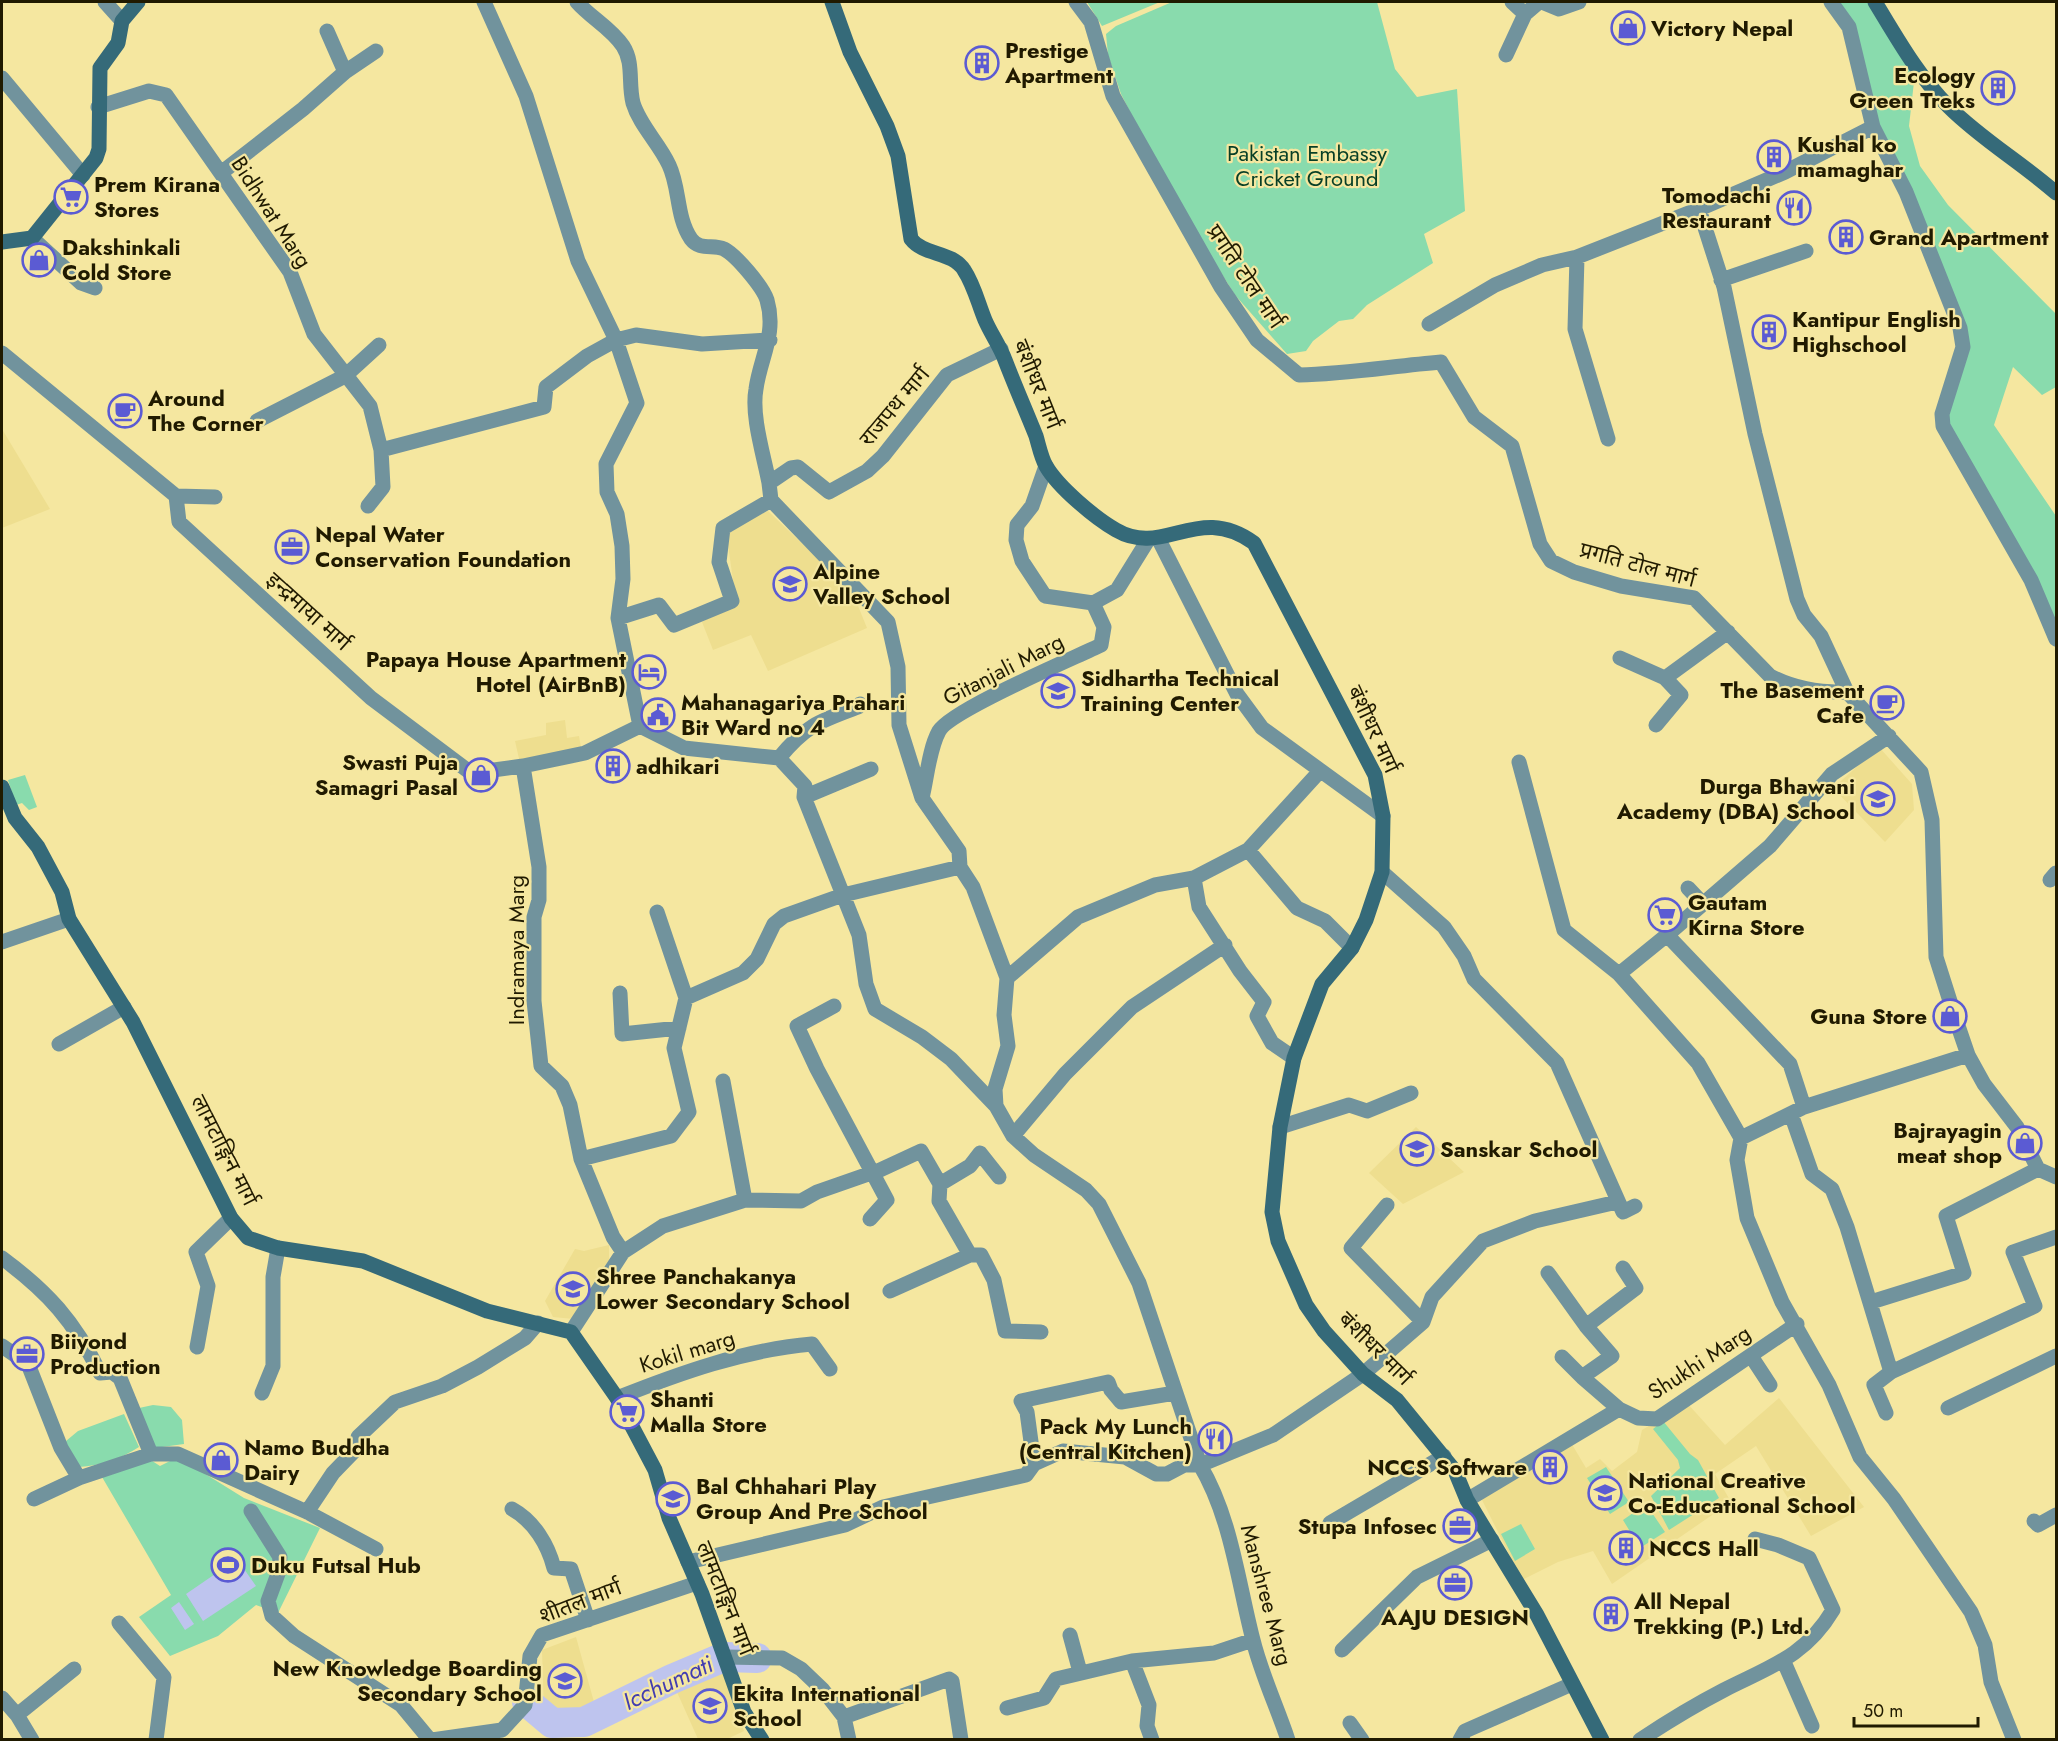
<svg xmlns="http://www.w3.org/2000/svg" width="2058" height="1741" viewBox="0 0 2058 1741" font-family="Jost,'Noto Sans Devanagari',sans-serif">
	<rect width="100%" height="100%" fill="#f5e7a0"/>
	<path fill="#eede8f" d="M2,429L50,509L2,528Z
		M768,511L852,591L867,628L768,671L751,635L713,650L702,622L736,601L726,531Z
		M565,720L567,738L579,736L581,748L520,763L515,741L546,735V723Z
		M1879,747L1912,784L1914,810L1885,842L1833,788Z
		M1416,1127L1464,1172L1403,1204L1369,1173Z
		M609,1245V1262L574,1319L553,1317L545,1301L575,1249L584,1251Z
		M1779,1398L1864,1507L1811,1536L1756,1446L1715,1474L1731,1502L1612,1584L1593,1551L1558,1562L1522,1580L1480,1496L1570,1441L1586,1468L1600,1459L1612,1471L1637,1452L1642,1430L1687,1403L1725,1445Z
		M576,1637L597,1713L561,1723L544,1713L542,1650Z
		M720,1661L744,1731L727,1739H698L672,1681Z"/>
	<path fill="#89dbad" d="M1087,2H1160L1102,26Z
		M1172,2H1377L1395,69L1417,97L1457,89L1465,211L1424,234L1433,263L1367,305L1353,319L1339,321L1313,341L1306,351L1287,354L1235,295L1172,195L1121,94L1108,55L1106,34L1116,26Z
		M1831,2H1867L1915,73L1909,126L1920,166L1948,205L2056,314V387L2042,395L2013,367L1994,425L2056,516V644L1942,414L1960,328L1873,127L1849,27Z
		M25,775L37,807L29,810L22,803L16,805L8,780Z
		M153,1405L171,1407L182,1420L184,1444L155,1448L139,1408Z
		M124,1414L139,1447C122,1458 100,1466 79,1467L70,1459L66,1441L78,1431Z
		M1663,1421L1690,1454L1698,1460L1719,1498L1669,1530L1651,1496L1680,1468L1678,1460L1653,1429Z
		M146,1457L160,1466L178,1457L244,1498L320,1528L278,1613L256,1605L218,1636L170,1656L139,1617L171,1595L102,1477Z
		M1606,1467L1629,1502L1610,1514L1587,1478Z
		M1646,1504L1665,1532L1640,1548L1623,1520Z
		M1521,1524L1535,1549L1515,1561L1501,1534Z"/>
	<path fill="#bec4ee" d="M237,1559L256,1586L203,1621L186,1594Z
		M179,1602L194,1624L185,1630L171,1608Z"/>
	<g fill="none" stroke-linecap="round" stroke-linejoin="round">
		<path stroke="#bec4ee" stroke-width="30" d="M527,1702L552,1723L584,1722L672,1679L724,1657L757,1658"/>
		<path stroke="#71939d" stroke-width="15" d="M105,2L122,21
			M484,2L526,96L578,261L616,340L637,403L606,464L607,492L617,514L622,546L623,579L618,618
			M577,2C591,18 611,28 623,46C634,63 628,83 633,103C640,126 659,143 669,165C680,188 676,217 691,239C700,251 713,244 724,249C736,255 763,287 767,300C777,334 760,358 756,389C751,416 764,456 769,483
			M1076,2L1091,22L1113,96L1221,287L1257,340L1299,375C1347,374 1393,366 1441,362L1474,417L1512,446L1540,544L1551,561L1574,572L1621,586L1694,598L1770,676C1793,688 1821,693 1847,692
			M1512,2L1525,14
			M1542,2L1559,9L1579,2
			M327,31L345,72
			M1506,55L1525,14L1539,2
			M2,78L83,175
			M98,107L149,91L166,95L290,272L314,334L370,406L381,450L383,487L368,506
			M1873,127L1906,192L1960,328L1963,347L1942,414L1943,426L2031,580L2056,639
			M221,173L303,109L345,72L376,51
			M1699,209L1724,287L1755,434L1797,599L1804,615L1821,636L1847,692L1921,772L1932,820L1936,957L1956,1020L1968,1055L1984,1084L2017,1127L2038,1169L2056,1177
			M32,238L81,283L95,288
			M1577,257L1575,329L1608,439
			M1721,280L1806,251
			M1429,324L1495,285L1542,265L1577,257L1699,209L1785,172L1873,127L1849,27L1831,2
			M1001,349L947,375L883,456L867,471L829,492L798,467L791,468L769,483L771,500L723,528L719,562L732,601L674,625L659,605L618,618L640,726L684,748L779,758L805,786L804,797L859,935L866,984L875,1009L922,1037L951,1059L996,1106L1013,1136L1034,1155L1086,1190L1099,1204L1139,1283L1200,1465C1231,1517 1238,1582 1253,1640C1261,1673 1277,1707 1288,1740
			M2,353L176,496L179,522L371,698L471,773L523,766L585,753L640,726
			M257,421L345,376L379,345
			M381,450L544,407L546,387L587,356L616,340L636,335L702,344L770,340
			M176,496L215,497
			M771,500L888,622L898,667L899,725L922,798
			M1158,538L1237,694L1262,728L1383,816
			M1093,603L1117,590L1148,540
			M1620,658L1665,678L1728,632
			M1656,725L1681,695L1665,678
			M779,758C806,725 820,721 858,707L860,704
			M1519,762L1564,930L1619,974L1698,1063L1741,1138L1737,1160L1747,1218L1782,1302L1829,1385L1860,1457L1894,1499L1971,1612L1985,1645L1991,1682L2014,1740
			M523,766L539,867V900L534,917V1001L541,1066L562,1086L570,1105L581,1159
			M1320,771L1248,850L1297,908L1325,921L1352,948
			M804,797L871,769
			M1248,850L1194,878L1199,907L1240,971L1264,1002L1257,1016L1272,1043L1294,1058
			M960,867L973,887L1007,978L1004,1015L1008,1046L995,1089L996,1106
			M1382,872L1444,927L1464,956L1474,979L1557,1063L1623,1212L1635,1206
			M2050,880L2056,873
			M1688,888L1703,904
			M657,912L686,998
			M1667,935L1770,846L1832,774L1889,736
			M2,942L69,919
			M1619,974L1667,935L1790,1064L1804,1107
			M1007,978L1078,917L1155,885L1194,878
			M620,993L622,1034L679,1028
			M834,1006L797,1026L817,1069L887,1200L870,1219
			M59,1044L124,1007
			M723,1081L745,1200
			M1791,1114L1812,1174L1832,1189L1847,1227L1891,1372
			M1280,1127L1349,1105L1367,1111L1411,1093
			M1013,1136L1065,1074L1132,1007L1225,945
			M1741,1138L1804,1107L1968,1055
			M940,1184L970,1166L980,1153L999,1177
			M1387,1205L1351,1248L1423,1322
			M623,1252L663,1226L745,1200L801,1201L817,1192L880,1170L921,1151L940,1184L939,1201L970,1255H981L994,1280L1005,1331L1041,1332
			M2,1258C48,1292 74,1321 100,1373L112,1372L120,1378L151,1454H178L307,1512L376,1549
			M1548,1273L1586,1326
			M890,1291L970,1255
			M1871,1302L1964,1273L1946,1216L2038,1169
			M571,1332L623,1252L613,1237L581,1159L671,1136L689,1112L674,1048L686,998L743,973L757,959L774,924L784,916L843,895L960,867L959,851L922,798C927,778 929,749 939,731C951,710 1072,659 1101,645L1104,627L1093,603L1045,596L1022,561L1016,540L1017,525L1032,506L1046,466
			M2,1346L28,1364L61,1448L79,1478
			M197,1347L208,1286L196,1252L231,1218
			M1751,1356L1770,1385
			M1562,1357L1582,1377
			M262,1393L273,1366V1277L278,1248
			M617,1398C680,1373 744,1350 812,1344L830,1369
			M1948,1408L2056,1356
			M1619,1409L1582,1377L1612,1356L1586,1326L1636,1288L1623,1268
			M1886,1413L1874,1385L1891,1372L2035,1306L2013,1252L2056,1237
			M1034,1464L1027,1412L1021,1401L1108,1382L1111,1390L1121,1402L1175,1393
			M34,1499L79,1478L151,1454
			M1467,1500L1619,1409L1638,1418L1657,1419L1797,1324
			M512,1509C534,1521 548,1545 554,1568L571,1569L588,1620
			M251,1511L280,1557L279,1571L268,1601L272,1616L294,1636L401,1705L430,1740
			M307,1512L333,1473L363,1442L358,1437L395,1402L442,1386L478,1367L525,1338L538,1323
			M2034,1521L2038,1525L2056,1515
			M1330,1523L1444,1456
			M688,1562L845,1525L883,1507L1026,1475L1034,1464L1063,1451L1125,1457L1156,1474H1167L1184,1465H1200L1273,1435L1363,1374L1423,1322L1432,1297L1483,1241L1535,1221L1617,1202
			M119,1623L164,1677L156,1740
			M1070,1635L1080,1672
			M1342,1650L1417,1577L1492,1540
			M726,1657L782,1658L801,1669L823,1690L844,1717L849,1740
			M1132,1661L1149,1705L1147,1726L1152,1740
			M1784,1662L1812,1726
			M2,1698L17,1715L32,1740
			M1007,1708L1044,1698L1056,1679L1132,1661L1214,1653L1253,1640
			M17,1715L74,1669
			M844,1717L949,1679L952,1681L961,1740
			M1350,1723L1362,1740
			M432,1740L502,1730L525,1705L530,1656L542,1635L697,1583
			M1460,1740L1465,1731L1572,1684
			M1640,1740C1667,1722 1695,1705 1724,1690C1769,1667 1805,1657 1833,1610L1809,1558L1778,1545L1755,1539"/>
		<path stroke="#356a79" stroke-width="15" d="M832,2L850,52L887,126L898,156L911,239C924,256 952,251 964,270C974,285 978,303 985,320C991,334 1000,346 1005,360C1015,386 1026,411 1036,436C1039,446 1041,457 1046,466C1058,487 1095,518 1116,530C1164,558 1198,502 1254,543L1375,775L1383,816L1382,872L1366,920L1352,948L1322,984L1294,1058L1280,1127L1272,1212L1278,1241L1306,1305L1324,1331L1363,1374L1397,1400L1455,1471L1467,1500L1537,1615L1602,1740
			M1875,2C1897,38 1918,76 1949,107C1981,139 2022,163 2056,193
			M2,242L32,238L96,158L99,149L100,68L118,43L122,21L138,2
			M2,787L15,818L38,847L62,892L69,919L133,1022L231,1218L248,1238L278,1248L363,1261L487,1311L571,1332L617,1398L655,1470L669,1518L702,1594L744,1712L762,1740"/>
	</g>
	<defs>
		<symbol id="shop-ring" viewBox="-11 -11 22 22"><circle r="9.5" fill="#f5e7a0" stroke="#5b5bd3" stroke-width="1.5"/><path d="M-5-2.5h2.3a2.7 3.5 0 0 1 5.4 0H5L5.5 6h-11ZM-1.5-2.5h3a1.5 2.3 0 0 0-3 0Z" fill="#5b5bd3"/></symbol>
		<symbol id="building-ring" viewBox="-11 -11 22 22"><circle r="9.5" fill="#f5e7a0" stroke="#5b5bd3" stroke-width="1.5"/><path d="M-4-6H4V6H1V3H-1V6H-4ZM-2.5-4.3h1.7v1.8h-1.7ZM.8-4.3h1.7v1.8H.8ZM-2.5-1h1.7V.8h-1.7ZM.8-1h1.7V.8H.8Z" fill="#5b5bd3"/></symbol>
		<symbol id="supermarket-ring" viewBox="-11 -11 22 22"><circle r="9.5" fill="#f5e7a0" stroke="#5b5bd3" stroke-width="1.5"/><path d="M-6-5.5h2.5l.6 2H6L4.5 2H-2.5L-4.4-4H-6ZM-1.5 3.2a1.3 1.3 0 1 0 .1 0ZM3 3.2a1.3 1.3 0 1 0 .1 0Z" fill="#5b5bd3"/></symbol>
		<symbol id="restaurant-ring" viewBox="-11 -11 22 22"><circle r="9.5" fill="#f5e7a0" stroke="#5b5bd3" stroke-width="1.5"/><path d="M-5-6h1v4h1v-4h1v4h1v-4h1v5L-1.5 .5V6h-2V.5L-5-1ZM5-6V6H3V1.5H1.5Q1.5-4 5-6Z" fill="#5b5bd3"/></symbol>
		<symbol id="cafe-ring" viewBox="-11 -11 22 22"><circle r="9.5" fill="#f5e7a0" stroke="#5b5bd3" stroke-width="1.5"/><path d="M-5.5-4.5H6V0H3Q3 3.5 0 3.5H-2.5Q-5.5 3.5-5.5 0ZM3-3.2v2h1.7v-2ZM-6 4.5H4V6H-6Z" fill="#5b5bd3"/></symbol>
		<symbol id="office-ring" viewBox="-11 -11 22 22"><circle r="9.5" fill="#f5e7a0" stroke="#5b5bd3" stroke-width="1.5"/><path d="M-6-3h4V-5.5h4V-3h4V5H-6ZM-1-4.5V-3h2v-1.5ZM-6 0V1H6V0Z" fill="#5b5bd3"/></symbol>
		<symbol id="school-ring" viewBox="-11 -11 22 22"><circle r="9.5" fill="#f5e7a0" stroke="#5b5bd3" stroke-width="1.5"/><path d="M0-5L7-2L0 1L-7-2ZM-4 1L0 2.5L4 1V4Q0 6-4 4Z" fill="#5b5bd3"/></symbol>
		<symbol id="hotel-ring" viewBox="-11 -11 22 22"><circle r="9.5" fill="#f5e7a0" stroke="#5b5bd3" stroke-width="1.5"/><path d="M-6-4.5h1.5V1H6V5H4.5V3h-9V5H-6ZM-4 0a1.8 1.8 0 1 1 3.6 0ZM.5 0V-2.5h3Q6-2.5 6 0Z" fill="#5b5bd3"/></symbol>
		<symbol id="university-ring" viewBox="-11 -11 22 22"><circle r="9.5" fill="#f5e7a0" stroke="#5b5bd3" stroke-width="1.5"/><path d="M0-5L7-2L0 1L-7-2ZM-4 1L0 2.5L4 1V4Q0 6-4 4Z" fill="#5b5bd3"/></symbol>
		<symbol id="civic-ring" viewBox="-11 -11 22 22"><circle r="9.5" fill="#f5e7a0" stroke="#5b5bd3" stroke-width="1.5"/><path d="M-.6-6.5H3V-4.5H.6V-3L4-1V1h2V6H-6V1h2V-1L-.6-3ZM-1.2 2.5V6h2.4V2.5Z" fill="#5b5bd3"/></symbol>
		<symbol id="stadium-ring" viewBox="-11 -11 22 22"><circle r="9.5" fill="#f5e7a0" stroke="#5b5bd3" stroke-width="1.5"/><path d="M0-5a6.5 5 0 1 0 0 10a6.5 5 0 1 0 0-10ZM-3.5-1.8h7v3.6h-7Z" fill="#5b5bd3"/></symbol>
	</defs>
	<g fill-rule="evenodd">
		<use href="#shop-ring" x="1609" y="9" width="38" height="38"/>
		<use href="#building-ring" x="963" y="44" width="38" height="38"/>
		<use href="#building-ring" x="1979" y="69" width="38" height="38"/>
		<use href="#building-ring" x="1755" y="138" width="38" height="38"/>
		<use href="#supermarket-ring" x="52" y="178" width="38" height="38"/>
		<use href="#restaurant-ring" x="1775" y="189" width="38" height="38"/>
		<use href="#building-ring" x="1827" y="218" width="38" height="38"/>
		<use href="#shop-ring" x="20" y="241" width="38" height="38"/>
		<use href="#building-ring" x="1750" y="313" width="38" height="38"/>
		<use href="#cafe-ring" x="106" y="392" width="38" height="38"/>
		<use href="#office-ring" x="273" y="528" width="38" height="38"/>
		<use href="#school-ring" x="771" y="565" width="38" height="38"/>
		<use href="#hotel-ring" x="630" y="653" width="38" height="38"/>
		<use href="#university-ring" x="1039" y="672" width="38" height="38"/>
		<use href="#cafe-ring" x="1868" y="684" width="38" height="38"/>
		<use href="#civic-ring" x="639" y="696" width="38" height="38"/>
		<use href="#building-ring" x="594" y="747" width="38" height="38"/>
		<use href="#shop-ring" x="462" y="756" width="38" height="38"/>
		<use href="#school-ring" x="1859" y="780" width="38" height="38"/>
		<use href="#supermarket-ring" x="1646" y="896" width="38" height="38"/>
		<use href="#shop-ring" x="1931" y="997" width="38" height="38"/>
		<use href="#shop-ring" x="2006" y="1124" width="38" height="38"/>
		<use href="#school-ring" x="1398" y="1130" width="38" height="38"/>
		<use href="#school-ring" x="554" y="1270" width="38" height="38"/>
		<use href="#office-ring" x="8" y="1335" width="38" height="38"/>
		<use href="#supermarket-ring" x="608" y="1393" width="38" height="38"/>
		<use href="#restaurant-ring" x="1196" y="1420" width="38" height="38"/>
		<use href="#shop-ring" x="202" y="1441" width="38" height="38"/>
		<use href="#building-ring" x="1531" y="1448" width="38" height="38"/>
		<use href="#school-ring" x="1586" y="1474" width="38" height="38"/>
		<use href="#school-ring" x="654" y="1480" width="38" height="38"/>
		<use href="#office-ring" x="1441" y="1507" width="38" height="38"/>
		<use href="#building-ring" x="1607" y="1529" width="38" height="38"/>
		<use href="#stadium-ring" x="209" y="1546" width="38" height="38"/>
		<use href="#office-ring" x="1436" y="1564" width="38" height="38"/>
		<use href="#building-ring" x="1592" y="1595" width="38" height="38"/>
		<use href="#school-ring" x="546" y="1662" width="38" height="38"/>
		<use href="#school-ring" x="691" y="1687" width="38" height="38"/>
	</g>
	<g text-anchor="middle" stroke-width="4.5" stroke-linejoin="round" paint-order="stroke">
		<g font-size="22" font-weight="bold" fill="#201a00" stroke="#f5e7a0" text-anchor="start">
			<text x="1651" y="36">Victory Nepal</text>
			<text x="1005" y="58">Prestige<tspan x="1005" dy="25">Apartment</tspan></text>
			<text x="1975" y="83" text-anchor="end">Ecology<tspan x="1975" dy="25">Green Treks</tspan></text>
			<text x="1797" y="152">Kushal ko<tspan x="1797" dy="25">mamaghar</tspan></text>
			<text x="94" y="192">Prem Kirana<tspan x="94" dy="25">Stores</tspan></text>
			<text x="1771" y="203" text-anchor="end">Tomodachi<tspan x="1771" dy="25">Restaurant</tspan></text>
			<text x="1869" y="245">Grand Apartment</text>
			<text x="62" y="255">Dakshinkali<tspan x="62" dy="25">Cold Store</tspan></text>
			<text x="1792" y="327">Kantipur English<tspan x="1792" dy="25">Highschool</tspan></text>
			<text x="148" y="406">Around<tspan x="148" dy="25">The Corner</tspan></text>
			<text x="315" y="542">Nepal Water<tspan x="315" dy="25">Conservation Foundation</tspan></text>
			<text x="813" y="579">Alpine<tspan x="813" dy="25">Valley School</tspan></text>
			<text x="626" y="667" text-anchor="end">Papaya House Apartment<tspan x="626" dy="25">Hotel (AirBnB)</tspan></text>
			<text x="1081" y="686">Sidhartha Technical<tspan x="1081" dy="25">Training Center</tspan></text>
			<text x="1864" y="698" text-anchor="end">The Basement<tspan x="1864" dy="25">Cafe</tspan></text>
			<text x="681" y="710">Mahanagariya Prahari<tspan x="681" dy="25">Bit Ward no 4</tspan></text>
			<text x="458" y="770" text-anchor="end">Swasti Puja<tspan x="458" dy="25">Samagri Pasal</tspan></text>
			<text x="636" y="774">adhikari</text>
			<text x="1855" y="794" text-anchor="end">Durga Bhawani<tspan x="1855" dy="25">Academy (DBA) School</tspan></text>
			<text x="1688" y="910">Gautam<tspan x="1688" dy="25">Kirna Store</tspan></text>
			<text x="1927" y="1024" text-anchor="end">Guna Store</text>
			<text x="2002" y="1138" text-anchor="end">Bajrayagin<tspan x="2002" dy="25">meat shop</tspan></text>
			<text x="1440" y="1157">Sanskar School</text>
			<text x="596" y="1284">Shree Panchakanya<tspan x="596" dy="25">Lower Secondary School</tspan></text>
			<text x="50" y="1349">Biiyond<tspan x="50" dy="25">Production</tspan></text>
			<text x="650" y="1407">Shanti<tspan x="650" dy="25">Malla Store</tspan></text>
			<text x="1192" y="1434" text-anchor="end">Pack My Lunch<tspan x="1192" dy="25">(Central Kitchen)</tspan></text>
			<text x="244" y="1455">Namo Buddha<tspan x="244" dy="25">Dairy</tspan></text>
			<text x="1527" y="1475" text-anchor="end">NCCS Software</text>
			<text x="1628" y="1488">National Creative<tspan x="1628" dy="25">Co-Educational School</tspan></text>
			<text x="696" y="1494">Bal Chhahari Play<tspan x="696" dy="25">Group And Pre School</tspan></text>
			<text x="1437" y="1534" text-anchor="end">Stupa Infosec</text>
			<text x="1649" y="1556">NCCS Hall</text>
			<text x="251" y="1573">Duku Futsal Hub</text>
			<text x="1634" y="1609">All Nepal<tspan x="1634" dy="25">Trekking (P.) Ltd.</tspan></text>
			<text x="1455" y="1625" text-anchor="middle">AAJU DESIGN</text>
			<text x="542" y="1676" text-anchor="end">New Knowledge Boarding<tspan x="542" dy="25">Secondary School</tspan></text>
			<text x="733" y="1701">Ekita International<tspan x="733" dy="25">School</tspan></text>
		</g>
		<g font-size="22" fill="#073f26" stroke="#f5e7a0">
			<text x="1307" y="161">Pakistan Embassy<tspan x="1307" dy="25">Cricket Ground</tspan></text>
		</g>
		<g font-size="22" fill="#201a00" stroke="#f5e7a0">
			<text transform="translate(272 212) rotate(57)" y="8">Bidhwat Marg</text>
			<text transform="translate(1246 276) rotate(56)" y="8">प्रगति टोल मार्ग</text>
			<text transform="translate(1038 384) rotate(68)" y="8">बंशीधर मार्ग</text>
			<text transform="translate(894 406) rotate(-50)" y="8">राजपथ मार्ग</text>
			<text transform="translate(1638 564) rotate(15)" y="8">प्रगति टोल मार्ग</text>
			<text transform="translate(309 611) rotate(42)" y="8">इन्द्रमाया मार्ग</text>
			<text transform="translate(1003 669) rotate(-27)" y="8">Gitanjali Marg</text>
			<text transform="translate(1374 729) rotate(65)" y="8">बंशीधर मार्ग</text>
			<text transform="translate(516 950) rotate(-90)" y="8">Indramaya Marg</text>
			<text transform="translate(225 1150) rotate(63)" y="8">लामटाङ्गिन मार्ग</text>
			<text transform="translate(1376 1348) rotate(45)" y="8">बंशीधर मार्ग</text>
			<text transform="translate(687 1351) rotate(-17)" y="8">Kokil marg</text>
			<text transform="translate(1699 1362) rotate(-33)" y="8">Shukhi Marg</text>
			<text transform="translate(1267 1595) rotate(75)" y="8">Manshree Marg</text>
			<text transform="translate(726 1598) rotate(68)" y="8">लामटाङ्गिन मार्ग</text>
			<text transform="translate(580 1601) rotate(-21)" y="8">शीतल मार्ग</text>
		</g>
		<g font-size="24" font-style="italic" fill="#423db1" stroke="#f5e7a0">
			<text transform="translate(668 1683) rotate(-25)" y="8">Icchumati</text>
		</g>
	</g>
	<rect width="2058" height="1741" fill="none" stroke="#201a00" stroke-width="6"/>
	<path d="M1854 1717v9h124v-9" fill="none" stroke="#201a00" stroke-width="3"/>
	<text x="1863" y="1717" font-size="18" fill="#201a00" stroke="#f5e7a0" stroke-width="4.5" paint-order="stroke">50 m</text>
</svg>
